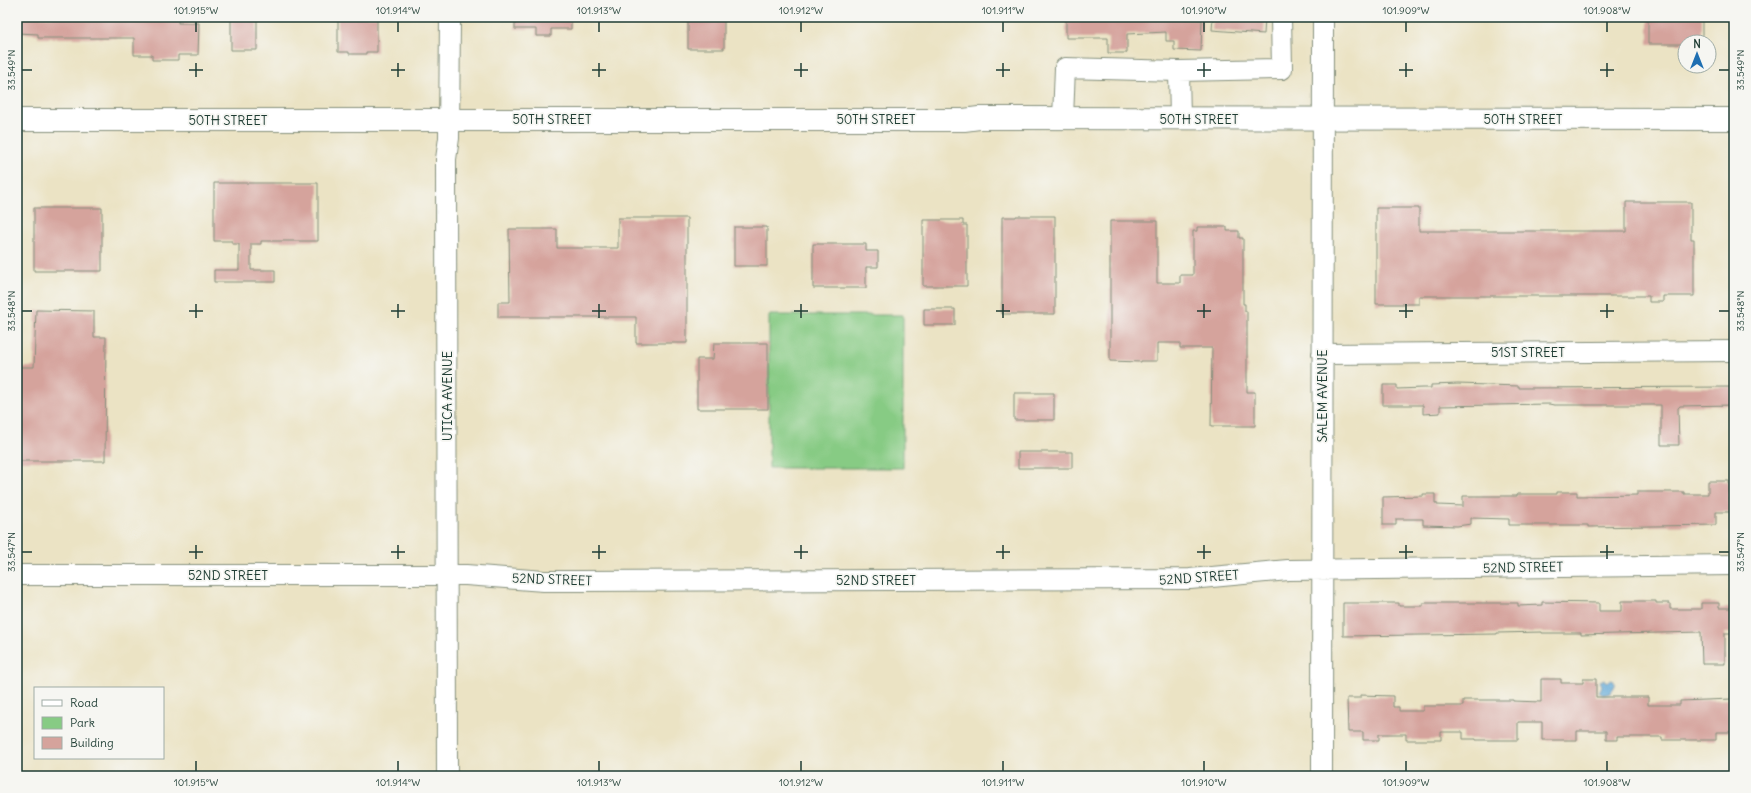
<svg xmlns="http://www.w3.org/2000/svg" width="1751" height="793" viewBox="0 0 1751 793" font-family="Delius,sans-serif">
	<rect width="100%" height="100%" fill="#f6f6f2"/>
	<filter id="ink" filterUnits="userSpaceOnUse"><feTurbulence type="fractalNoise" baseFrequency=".025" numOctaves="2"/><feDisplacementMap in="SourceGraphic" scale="8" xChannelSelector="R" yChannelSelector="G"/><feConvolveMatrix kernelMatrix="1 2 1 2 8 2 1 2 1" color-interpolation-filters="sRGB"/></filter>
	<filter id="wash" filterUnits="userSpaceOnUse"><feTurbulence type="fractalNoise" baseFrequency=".012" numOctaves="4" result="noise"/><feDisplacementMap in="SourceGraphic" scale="16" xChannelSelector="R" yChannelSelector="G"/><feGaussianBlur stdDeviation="0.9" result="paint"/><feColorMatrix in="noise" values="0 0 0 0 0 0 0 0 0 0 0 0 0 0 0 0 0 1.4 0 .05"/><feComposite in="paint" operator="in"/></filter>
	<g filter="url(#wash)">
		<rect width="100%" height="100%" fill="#ebe3c4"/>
		<path fill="#87cb84" stroke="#53845c" d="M769,315H903V468H769Z"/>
		<path fill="#61a8d7" stroke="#407286" d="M1605,679L1607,682L1612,680L1615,685L1611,693L1603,695L1599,692L1602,686L1600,681Z"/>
		<g id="blocks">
			<path fill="#d5a39c" d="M17,17H132V19H178V23H199L198,55H178V60H152V55H134V38H38V34L17,33Z
				M231,17H257V50H231Z
				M338,17H377V52H366V54H349V52H338Z
				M515,17H571V29H551V36H536V29H515Z
				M688,17H724V49H688Z
				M1066,17H1181V19L1202,20L1201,51L1174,50V41H1166V32L1127,34V53H1108V38H1066Z
				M1213,17H1265L1264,34L1212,30Z
				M1648,17H1702V42H1685V44H1648Z
				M214,183H318V241H261V244H251V270H275V282H214V270H239V244H232V241H214Z
				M1626,202H1691V239H1694V296H1663V302H1649V296H1419V304H1376V208H1419V231H1626Z
				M34,208H102V271H34Z
				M1016,216H1055V314H1002V217H1016Z
				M618,218H687V343H636V317H498V302H510L509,229H557V248H618Z
				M923,220H963V225H967V286H923Z
				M1110,221H1157V283H1180V275H1193V231H1197V227H1227V231H1239V238H1243V304H1245V311H1247V392H1255V426H1211L1212,348H1180V343H1157V361H1141V362L1110,361Z
				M734,227H767V266H734Z
				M813,244H866V251H878V267H866V288H813Z
				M924,309H955V325H924Z
				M36,310L94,311V337H106L105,461H17V367H34Z
				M714,343H768V409H697V359H713Z
				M1458,384L1519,386V388L1733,387V405L1680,406L1678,408L1679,445H1661V405H1554L1549,404L1440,406V413L1423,414V405H1383V385H1397V389L1423,388H1431V385Z
				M1014,393H1054V420H1014Z
				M1018,452H1072V468H1018Z
				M1708,481H1729L1730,512H1716V525L1588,527V525H1509V519L1471,518V524L1457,526L1423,525V519H1396V525H1383V497L1423,496V494H1435V503H1437V505L1463,506V496H1517V494H1557V492H1577V496L1637,495V492H1684V494H1708Z
				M1622,601H1656V603H1670V609H1701V603H1719V608H1734V633H1725V664H1702L1701,632L1616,634L1581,635V633H1542V632L1497,633V634L1343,636V603H1399V606H1423V603H1518V606L1542,605V602L1599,603V611H1622Z
				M1541,679H1561V683H1583V679H1596V697H1648V705H1680V701L1732,699V732H1716V740H1662V737H1617V740H1606V731H1577V740H1542V722H1518V740H1476V739H1463V732H1441V740H1406V734H1379V740H1363V732H1348L1347,698H1360V695L1393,696V707H1399V711H1423V706H1463V700H1513V701L1541,702Z"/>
		</g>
	</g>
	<g filter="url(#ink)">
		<use href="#blocks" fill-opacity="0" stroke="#85907c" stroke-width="1"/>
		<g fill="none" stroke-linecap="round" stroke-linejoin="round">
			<defs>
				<path id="minor" d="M1179,71L1180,119
					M1063,118L1065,68L1179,71L1282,69L1281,17
					M1322,354L1734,351
					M17,575H466L544,581H576L1190,579L1288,570L1734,565
					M447,776L446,159L449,138L450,17
					M1322,776L1323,17"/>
				<path id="major" d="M17,120H964L979,118L1734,119"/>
			</defs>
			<use href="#minor" stroke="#85907c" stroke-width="22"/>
			<use href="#major" stroke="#85907c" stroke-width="24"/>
			<use href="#minor" stroke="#fff" stroke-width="20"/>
			<use href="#major" stroke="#fff" stroke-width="22"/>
		</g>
	</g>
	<path fill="none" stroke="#1f3d34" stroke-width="1.5" d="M196,22V32M398,22V32M599,22V32M801,22V32M1003,22V32M1204,22V32M1406,22V32M1607,22V32M196,63V77M398,63V77M599,63V77M801,63V77M1003,63V77M1204,63V77M1406,63V77M1607,63V77M22,70H32M189,70H203M391,70H405M592,70H606M794,70H808M996,70H1010M1197,70H1211M1399,70H1413M1600,70H1614M1719,70H1729M196,304V318M398,304V318M599,304V318M801,304V318M1003,304V318M1204,304V318M1406,304V318M1607,304V318M22,311H32M189,311H203M391,311H405M592,311H606M794,311H808M996,311H1010M1197,311H1211M1399,311H1413M1600,311H1614M1719,311H1729M196,545V559M398,545V559M599,545V559M801,545V559M1003,545V559M1204,545V559M1406,545V559M1607,545V559M22,552H32M189,552H203M391,552H405M592,552H606M794,552H808M996,552H1010M1197,552H1211M1399,552H1413M1600,552H1614M1719,552H1729M196,761V771M398,761V771M599,761V771M801,761V771M1003,761V771M1204,761V771M1406,761V771M1607,761V771"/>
	<g text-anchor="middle" stroke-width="3.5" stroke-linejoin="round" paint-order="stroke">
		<g font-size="13" fill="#1f3d34" stroke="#f6f6f2">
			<text x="552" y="124">50TH STREET</text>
			<text x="876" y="124">50TH STREET</text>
			<text x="1199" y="124">50TH STREET</text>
			<text x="1523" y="124">50TH STREET</text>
			<text x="228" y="125">50TH STREET</text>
			<text x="1528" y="357">51ST STREET</text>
			<text transform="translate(447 396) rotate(-90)" y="5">UTICA AVENUE</text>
			<text transform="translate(1322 396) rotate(-90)" y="5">SALEM AVENUE</text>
			<text transform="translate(1523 567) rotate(-1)" y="5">52ND STREET</text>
			<text x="228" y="580">52ND STREET</text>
			<text transform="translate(1199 577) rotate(-4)" y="5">52ND STREET</text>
			<text transform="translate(552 579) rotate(2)" y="5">52ND STREET</text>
			<text x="876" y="585">52ND STREET</text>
		</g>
	</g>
	<rect width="1751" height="793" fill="none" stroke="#f6f6f2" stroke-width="44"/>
	<rect x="34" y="687" width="130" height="72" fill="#f6f6f2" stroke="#a0aca6"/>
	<rect x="42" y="700" width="20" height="6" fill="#ffffff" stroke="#a0aca6"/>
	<text x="70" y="707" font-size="12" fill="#1f3d34">Road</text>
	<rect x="42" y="717" width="20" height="12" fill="#87cb84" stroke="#a0aca6"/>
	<text x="70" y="727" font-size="12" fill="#1f3d34">Park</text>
	<rect x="42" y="737" width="20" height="12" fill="#d5a39c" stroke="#a0aca6"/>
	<text x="70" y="747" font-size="12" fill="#1f3d34">Building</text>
	<g transform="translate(1697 54)"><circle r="19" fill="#f6f6f2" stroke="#a0aca6"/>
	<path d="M0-3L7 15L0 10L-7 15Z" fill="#1f6fb2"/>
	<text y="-6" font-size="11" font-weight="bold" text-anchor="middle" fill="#1f3d34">N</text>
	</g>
	<rect x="22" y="22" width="1707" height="749" fill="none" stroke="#1f3d34" stroke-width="1.5"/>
	<g font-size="10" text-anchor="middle" fill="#1f3d34">
		<text x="196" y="14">101.915°W</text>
		<text x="398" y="14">101.914°W</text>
		<text x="599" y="14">101.913°W</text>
		<text x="801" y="14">101.912°W</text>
		<text x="1003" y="14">101.911°W</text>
		<text x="1204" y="14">101.910°W</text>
		<text x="1406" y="14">101.909°W</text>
		<text x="1607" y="14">101.908°W</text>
		<text transform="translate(11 70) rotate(-90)" y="4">33.549°N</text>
		<text transform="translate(1740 70) rotate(-90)" y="4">33.549°N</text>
		<text transform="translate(11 311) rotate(-90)" y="4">33.548°N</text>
		<text transform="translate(1740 311) rotate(-90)" y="4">33.548°N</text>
		<text transform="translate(11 552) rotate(-90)" y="4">33.547°N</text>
		<text transform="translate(1740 552) rotate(-90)" y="4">33.547°N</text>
		<text x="196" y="786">101.915°W</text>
		<text x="398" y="786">101.914°W</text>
		<text x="599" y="786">101.913°W</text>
		<text x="801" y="786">101.912°W</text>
		<text x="1003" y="786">101.911°W</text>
		<text x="1204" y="786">101.910°W</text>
		<text x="1406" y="786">101.909°W</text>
		<text x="1607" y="786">101.908°W</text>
	</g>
</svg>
